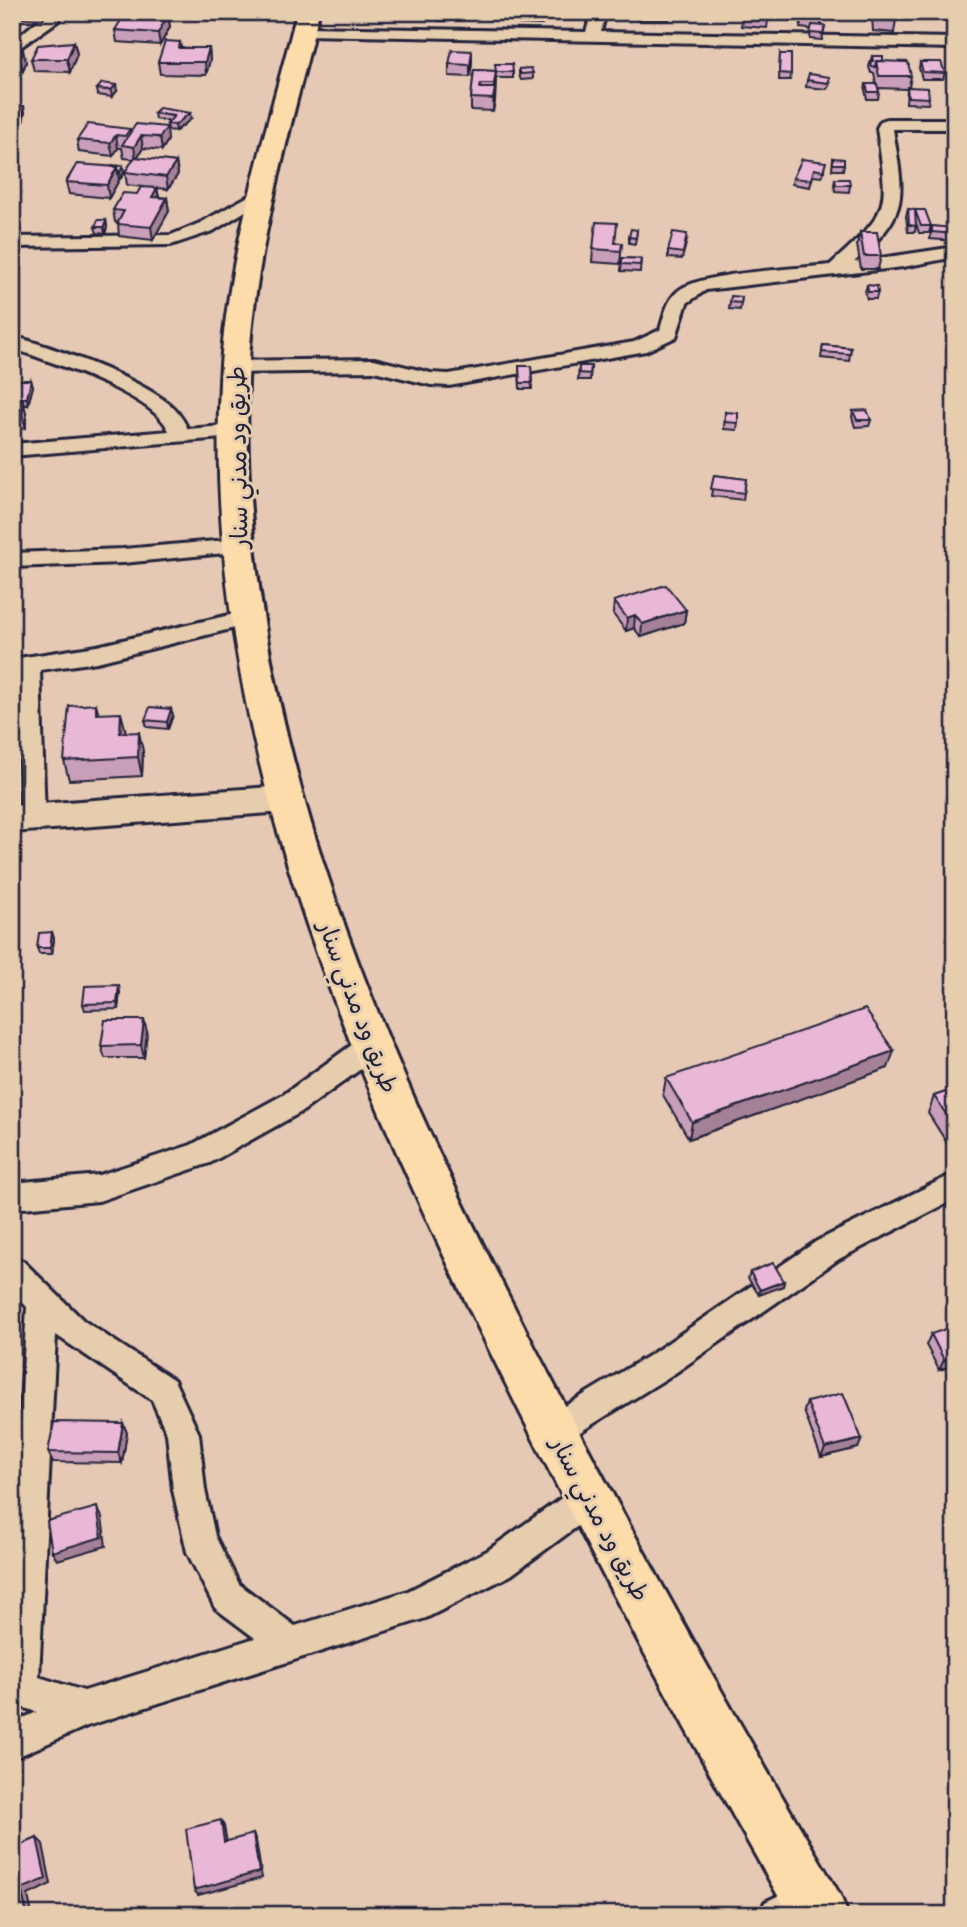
<svg xmlns="http://www.w3.org/2000/svg" width="967" height="1927" viewBox="0 0 967 1927" font-family="Caveat,'Playpen Sans Arabic',sans-serif">
	<rect width="100%" height="100%" fill="#e6c9b5"/>
	<filter id="ink" filterUnits="userSpaceOnUse"><feTurbulence type="fractalNoise" baseFrequency=".0143" numOctaves="2"/><feDisplacementMap in="SourceGraphic" scale="14" xChannelSelector="R" yChannelSelector="G"/><feConvolveMatrix kernelMatrix="1 2 1 2 8 2 1 2 1" color-interpolation-filters="sRGB"/></filter>
	<g filter="url(#ink)">
		<g fill="none" stroke-linecap="round" stroke-linejoin="round">
			<defs>
				<path id="street" d="M48,12H62L59,20L12,53V42Z
					M592,12H606L601,32L955,38V48L304,35L297,31L304,27L586,32Z
					M887,119H955V129H893C904,198 911,213 854,262L955,247V257L903,267L706,290L687,303L676,337L646,351L449,386L431,385L374,371L235,373L225,367L235,361L374,359L431,373L449,374L634,342L660,330C664,316 667,300 678,291C701,272 797,269 830,265C893,208 888,210 877,128L881,121Z
					M261,189L267,190L269,194L267,198L213,231L171,245L12,247V237L171,235L200,223Z
					M12,336C54,347 135,377 168,403C177,410 183,419 188,429L234,425L241,427L244,431L241,435L234,437L12,456V444L169,431C154,394 50,362 12,348Z
					M239,539L246,541L250,546L246,551L123,563L12,567V553L123,549Z
					M247,611L255,613L258,618L255,623L97,662L40,670L45,818L42,824L33,827L24,824L21,818L18,674L12,675V659L97,646Z
					M370,1036L380,1039L384,1047L380,1055L303,1111L210,1163L99,1201L12,1209V1183L99,1175L191,1145L283,1095L360,1039Z
					M955,1173V1199L839,1259L675,1373L564,1442L553,1446L542,1442L537,1431L542,1420L653,1353L817,1241Z
					M12,1258L23,1261L84,1321L174,1380L199,1434L205,1490L215,1536L239,1584L295,1626L408,1591L487,1551L577,1487L589,1482L601,1487L605,1498L601,1509L511,1575L426,1618L87,1726L12,1759V1723L37,1712L12,1704V1549L27,1307L12,1291ZM56,1335L152,1400L167,1434L173,1490L187,1552L215,1608L255,1638L84,1691L39,1677Z
					M811,1880L824,1886L830,1899L824,1912L819,1915H759L765,1902Z"/>
				<path id="secondary" d="M285,786L298,790L303,799L298,808L285,812L12,832V806Z"/>
				<path id="highway" d="M297,12H319C290,133 252,256 248,381C236,740 394,1079 557,1390C647,1561 741,1729 840,1895L848,1915H789C688,1737 591,1557 501,1374C349,1065 202,733 220,382C226,256 266,134 297,12Z"/>
			</defs>
			<use href="#street" stroke="#22223b" stroke-width="6"/>
			<use href="#secondary" stroke="#22223b" stroke-width="6"/>
			<use href="#highway" stroke="#22223b" stroke-width="6"/>
			<use href="#street" fill="#e5cdad" fill-rule="evenodd"/>
			<use href="#secondary" fill="#e5cdad" fill-rule="evenodd"/>
			<use href="#highway" fill="#fddcac" fill-rule="evenodd"/>
		</g>
		<path fill="#c99eb9" stroke="#22223b" stroke-width="2" d="M12,12L19,15L17,20H12Z
			M20,12H46L43,19L21,18Z
			M438,12H454L450,21H438Z
			M519,12H545L542,25L519,24Z
			M636,12H669V20H637Z
			M743,12H769L767,28L741,26Z
			M803,12H824L821,25L825,26L822,40L810,39L811,29L800,28Z
			M872,12H897L894,33L873,31L872,17Z
			M944,12H955V15H945Z
			M168,15L170,27L160,45L117,42L115,30Z
			M74,42L77,54L70,72L34,71L31,59Z
			M180,42L181,48H209L210,60L206,75L160,74L158,62Z
			M12,50L26,62L23,71H12Z
			M472,51V63L470,77L449,76V64Z
			M780,54L791,74L790,80H779Z
			M872,56L911,76L909,87L929,98L928,104L906,103L907,89L878,88L879,92L878,99H867L865,90L866,84H876L874,73H871L869,67Z
			M920,62L945,73L943,79H922L919,68Z
			M951,66H955V88L950,87L949,78Z
			M519,69L533,73V79L521,80L519,75Z
			M474,70L513,72V78H496L495,101L493,111L471,110V98Z
			M807,80L830,83L827,89L806,87Z
			M97,89L117,91L112,97L98,95Z
			M12,106L25,112L23,122H12Z
			M154,113L191,119L176,131L168,130L167,124L169,121L155,119Z
			M130,129L131,131L168,140L162,150L143,148L137,158L176,162L178,174L168,189L157,188L159,197L167,198L169,211L153,240L119,236L118,223L115,222L113,210L137,194L144,187L127,185L125,172L134,159L124,158L122,148H118L113,156L79,152L77,140Z
			M833,158L844,164L843,170H832Z
			M802,159L825,169L822,177L813,176L810,187L792,184L793,178Z
			M77,164L124,173L121,178H119V180L109,198L69,194L66,182Z
			M835,179L850,185L849,192L835,191L834,185Z
			M908,209L915,210L931,226L929,233H919L916,223L915,232H908L906,216Z
			M951,212L955,213V241L930,239L932,226L949,228Z
			M106,220L107,227L105,234L97,233L95,227Z
			M637,230L635,244L629,243V237Z
			M860,232L881,256L878,269H861L857,245Z
			M687,240L682,259L668,258V251Z
			M616,243H622L620,264L592,262L593,249Z
			M622,258L641,259L640,272L621,271Z
			M867,285L878,292L876,299H867L865,292Z
			M742,297L740,310L729,309L730,302Z
			M823,345L851,348L849,361L821,358Z
			M519,366H531L532,389H520Z
			M579,366H591L590,380H578Z
			M31,380L33,386L28,405H24L26,413V428L12,429V388Z
			M853,411L871,420L869,426L855,427L852,417Z
			M725,412L738,423L737,430L724,429Z
			M714,475L746,479L743,500L711,496Z
			M614,601L686,610L684,623L641,637L634,628L626,631L613,614Z
			M96,704L99,714L126,733L143,751L142,776L69,780L64,761Z
			M171,709L173,715L168,729L147,727L145,720Z
			M52,932L54,939L52,954H39L37,948Z
			M120,992L118,1009L85,1010L83,1004Z
			M147,1032L144,1058H105L101,1046Z
			M888,1068L689,1139L663,1095L666,1078Z
			M955,1089V1141L947,1143L928,1113L934,1096Z
			M750,1272L784,1281L783,1286L759,1295L748,1278Z
			M931,1334L955,1365L939,1370L926,1345Z
			M807,1402L858,1448L821,1457L804,1411Z
			M123,1423L127,1433L122,1463L53,1462L48,1452Z"/>
		<path fill="#a48196" stroke="#22223b" stroke-width="2" d="M168,15L170,27L160,45L158,33Z
			M74,42L77,54L70,72L67,59Z
			M209,48L210,60L206,75L205,62Z
			M23,50L26,62L23,71L20,59Z
			M472,51V63L470,77V65Z
			M496,71L495,101L493,111L494,84Z
			M116,85L117,91L112,97L111,90Z
			M24,106L25,112L23,122L22,116Z
			M190,113L191,119L176,131L175,125Z
			M167,127L168,140L162,150L160,137Z
			M116,135L118,148L113,156L110,143Z
			M141,136L143,148L136,159L134,147Z
			M176,162L178,174L168,189L166,177Z
			M123,166L124,173L121,178L120,172Z
			M117,167L119,180L109,198L107,185Z
			M157,188L159,201L152,197Z
			M167,198L169,211L153,240L151,227Z
			M106,220L107,227L105,234L104,227Z
			M31,380L33,386L28,405L27,398Z
			M23,400L26,413V428L22,415Z
			M686,610L684,623L641,637L642,624Z
			M635,615L634,628L626,631L627,618Z
			M171,709L173,715L168,729L167,722Z
			M121,713L126,732L120,733Z
			M139,732L143,751L142,776L138,757Z
			M52,932L54,939L52,954L50,948Z
			M119,985L120,992L118,1009L117,1003Z
			M144,1020L147,1032L144,1058L141,1045Z
			M894,1051L888,1068L689,1139L692,1122Z
			M954,1126L955,1141L947,1143Z
			M784,1281L783,1286L759,1295L760,1290Z
			M955,1356V1365L939,1370L944,1360Z
			M123,1423L127,1433L122,1463L118,1453Z
			M862,1439L858,1448L821,1457L825,1448Z
			M97,1507L102,1517L106,1546L57,1560L52,1552Z
			M221,1820L224,1826L228,1848L224,1842Z
			M253,1834L256,1840L262,1878L198,1895L194,1890Z
			M37,1838L43,1844L51,1884L28,1895L32,1915H27L21,1889Z"/>
		<path fill="#eab8d7" stroke="#22223b" stroke-width="2" d="M126,12L168,15L158,33L115,30Z
			M438,12H452L450,15L438,14Z
			M637,12H669V14H637Z
			M743,12H769L768,16L742,14Z
			M803,12H823L822,18L802,16Z
			M875,12H897L896,21L875,19Z
			M812,25L825,26L823,34L810,33Z
			M165,41L180,42L179,48H209L205,62H158Z
			M74,42L67,59H31L38,45Z
			M12,50H23L20,59H12Z
			M452,50L472,51L470,65L449,64Z
			M780,54H791V74L779,73Z
			M872,56H883V61H876L875,67H872L870,61H873Z
			M876,61L908,62L911,76H879Z
			M920,62H941L945,73L923,72Z
			M495,64H512L513,72H496Z
			M951,66H955V75H953Z
			M531,68L533,73L521,74L519,69Z
			M474,70L496,71L494,84H481L480,88H495L493,99L471,98Z
			M809,74L830,77L828,83L807,80Z
			M102,83L116,85L111,90L97,89Z
			M866,84H877L879,92H868Z
			M907,87L928,88L929,98L908,97Z
			M12,106H24L22,116H12Z
			M159,108L190,113L175,125L167,124L174,116L154,113Z
			M88,124L130,129L125,136L116,135L110,143L77,140Z
			M136,124L167,127L160,137L141,136L134,147L122,145Z
			M135,157L176,162L166,177L125,172Z
			M833,158L844,159V164H833Z
			M802,159L826,162L823,171L814,169L811,180L793,178Z
			M77,164L117,167L107,185L66,182Z
			M112,165L123,166L120,172L118,171L117,167L111,166Z
			M835,179H849L850,185H836Z
			M141,187L157,188L152,197L167,198L151,227L117,224L124,211L113,210L123,193L137,194Z
			M908,209L915,210L916,226L909,225Z
			M915,210H925L931,226H921Z
			M951,212L955,213V234L932,232V226L951,228Z
			M98,220H106L104,227H95Z
			M596,222L617,223L615,243H622L621,251L593,249Z
			M631,229L637,230L636,238L629,237Z
			M673,232L687,234L683,253L668,251Z
			M860,232H877L881,256H864Z
			M622,258L641,259L640,265L622,264Z
			M867,285L877,286L878,292H868Z
			M731,296L742,297L741,303L730,302Z
			M823,345L851,348L850,354L822,352Z
			M519,366H531L532,383H520Z
			M579,366H591L590,374L579,373Z
			M15,380H31L27,398H12V388Z
			M23,400L22,415H12V401Z
			M867,410L871,420H857L853,411Z
			M725,412L738,413V423L725,422Z
			M714,475L746,479L744,493L711,489Z
			M666,585L686,610L642,624L635,615L627,618L614,601Z
			M96,704V714L121,713L120,733L139,732L138,757L64,761L69,706Z
			M150,707L171,709L167,722L145,720Z
			M52,932L50,948H37L39,933Z
			M119,985L117,1003L83,1004L85,986Z
			M865,1009L894,1051L692,1122L666,1078Z
			M105,1020H144L141,1045L101,1046Z
			M955,1089V1126H954L934,1096Z
			M773,1263L784,1281L760,1290L750,1272Z
			M955,1326V1356L944,1360L931,1334Z
			M843,1393L862,1439L825,1448L807,1402Z
			M54,1422L123,1423L118,1453L48,1452Z
			M97,1507L102,1537L52,1552L47,1521Z
			M221,1820L224,1842L253,1834L259,1872L194,1890L186,1829Z
			M37,1838L46,1879L21,1889L27,1915H12V1849Z"/>
	</g>
	<g text-anchor="middle" stroke-width="6" stroke-linejoin="round" paint-order="stroke">
		<g font-size="24" fill="#22223b" stroke="#e5cdad">
			<text transform="translate(238 457) rotate(-91)" y="8">طريق ود مدني سنار</text>
			<text transform="translate(358 1007) rotate(69)" y="8">طريق ود مدني سنار</text>
			<text transform="translate(600 1519) rotate(62)" y="8">طريق ود مدني سنار</text>
		</g>
	</g>
	<rect width="967" height="1927" fill="none" stroke="#e5cdad" stroke-width="42"/>
	<rect x="21" y="21" width="925" height="1885" fill="none" stroke="#22223b" stroke-width="2.5" filter="url(#ink)"/>
</svg>
